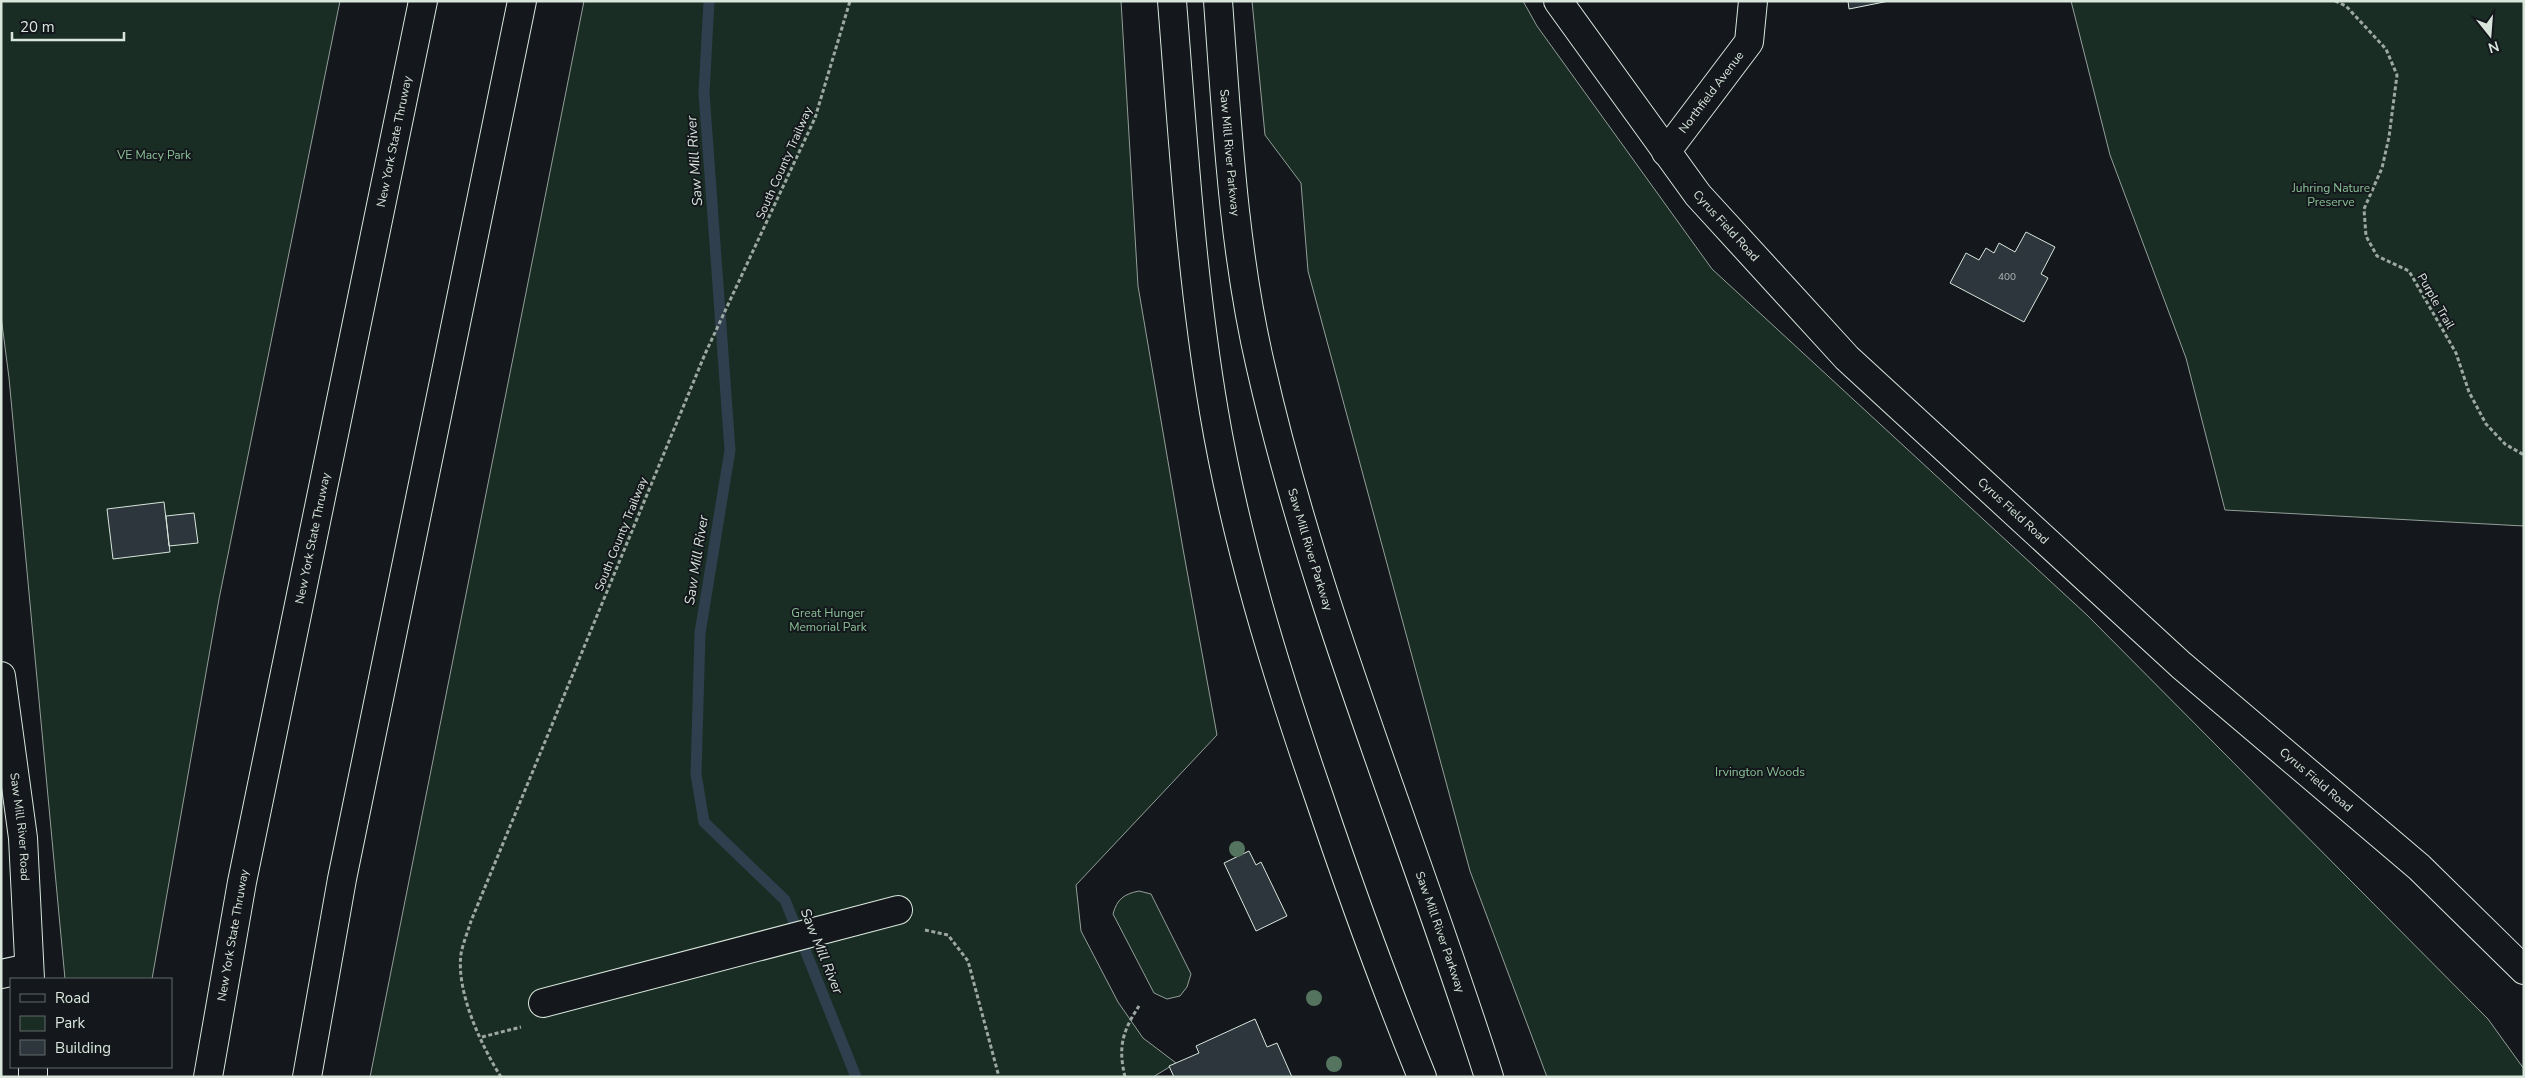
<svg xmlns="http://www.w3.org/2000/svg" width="2525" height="1078" viewBox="0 0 2525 1078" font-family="'Nunito Sans',sans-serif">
	<rect width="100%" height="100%" fill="#14181c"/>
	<path fill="#1a2d24" stroke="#939e99" d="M1,1H340L219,599L152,979H65L9,378L1,316Z
		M584,1H1121L1138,286L1183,549L1217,735L1076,885L1081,931L1118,1002L1143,1038L1176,1063L1153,1077H370Z
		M1252,1H1523L1537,26L1712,269L2087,615L2488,1019L2524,1069V1077H1547L1470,871L1308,271L1301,183L1265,135Z
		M2071,1H2524V526L2225,510L2186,358L2110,155Z
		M1139,891L1151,894L1191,974L1187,987L1180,996L1167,999L1154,993L1113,914C1117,899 1124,894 1139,891Z"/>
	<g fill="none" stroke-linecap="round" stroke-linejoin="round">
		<path stroke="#2f3f4d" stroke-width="11" d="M709,1L704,93L730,450L700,633L696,774L704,822L785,900L856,1077"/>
	</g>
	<path fill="#2c363c" stroke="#d8e6dc" d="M1848,1H1889L1849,9Z
		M2026,232L2055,247L2041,274L2048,278L2024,322L1950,283L1966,253L1979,260L1986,248L1994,253L1999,243L2015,252Z
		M164,502L170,552L113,559L107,509Z
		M194,513L198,543L169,546L166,516Z
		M1249,851L1256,865L1261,862L1287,916L1256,931L1224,863Z
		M1255,1019L1267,1047L1277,1043L1292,1077H1174L1169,1066L1199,1053L1196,1046Z"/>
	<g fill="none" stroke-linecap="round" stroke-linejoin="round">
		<defs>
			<g id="minor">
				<path id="s1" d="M1558,1L1698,195L1847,358L2181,665L2419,867L2524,970"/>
				<path id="s2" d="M1666,152L1749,42L1753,1"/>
				<path d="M1,974L29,968"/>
				<path d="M543,1003L898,910"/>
			</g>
			<g id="major">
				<path id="s3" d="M1,676L23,838L30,979"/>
				<path d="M33,1077V1067"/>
			</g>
			<g id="highway">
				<path d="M1172,1C1183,138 1191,277 1214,412C1236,542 1275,669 1318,794C1350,889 1384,984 1422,1077"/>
				<path id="s4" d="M1218,1C1227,123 1233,249 1261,368C1316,610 1414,841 1489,1077"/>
				<path id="s5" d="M208,1077L242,882L423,1"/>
				<path d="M307,1077L342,879L522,1"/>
			</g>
		</defs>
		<use href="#minor" stroke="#d8e6dc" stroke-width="30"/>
		<use href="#major" stroke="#d8e6dc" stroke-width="30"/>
		<use href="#highway" stroke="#d8e6dc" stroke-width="30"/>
		<path stroke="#9da8a2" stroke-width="3" stroke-dasharray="4 2.5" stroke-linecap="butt" d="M2335,1L2346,6L2386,49L2397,75L2389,137L2382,168L2364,209L2366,236L2377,256L2409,271L2456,353L2469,392L2486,424L2505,444L2524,455
			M925,930L948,935L968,961L999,1077
			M482,1037L521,1027
			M501,1077C481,1045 456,992 461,954C463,943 468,931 471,921L705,354L815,118L850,1
			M1125,1077C1118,1047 1122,1032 1139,1006"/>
		<use href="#minor" stroke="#14181c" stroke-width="28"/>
		<use href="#major" stroke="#14181c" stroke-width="28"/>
		<use href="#highway" stroke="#14181c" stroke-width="28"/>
	</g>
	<g fill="#55745f">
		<circle cx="1237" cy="849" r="8"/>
		<circle cx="1314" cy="998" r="8"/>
		<circle cx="1334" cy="1064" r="8"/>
	</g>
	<g text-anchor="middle" stroke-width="4" stroke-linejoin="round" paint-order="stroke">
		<g font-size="10" fill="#adbab4">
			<text x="2007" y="280">400</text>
		</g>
		<g font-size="12" fill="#d8e6dc" stroke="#14181c">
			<text dy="4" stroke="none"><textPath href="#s2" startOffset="75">Northfield Avenue</textPath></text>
			<text dy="4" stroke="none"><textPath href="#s5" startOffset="954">New York State Thruway</textPath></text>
			<text dy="4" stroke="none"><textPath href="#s4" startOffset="152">Saw Mill River Parkway</textPath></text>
			<text transform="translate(784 163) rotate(-66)" y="4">South County Trailway</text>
			<text dy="4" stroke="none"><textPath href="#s1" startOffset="281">Cyrus Field Road</textPath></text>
			<text transform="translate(2436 301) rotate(60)" y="4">Purple Trail</text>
			<text dy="4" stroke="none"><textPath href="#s1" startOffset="686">Cyrus Field Road</textPath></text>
			<text transform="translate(621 534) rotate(-68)" y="4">South County Trailway</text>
			<text dy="4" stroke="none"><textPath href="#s5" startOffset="549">New York State Thruway</textPath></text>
			<text dy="4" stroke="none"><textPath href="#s4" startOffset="558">Saw Mill River Parkway</textPath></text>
			<text dy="4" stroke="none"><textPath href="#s1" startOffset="1091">Cyrus Field Road</textPath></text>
			<text dy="4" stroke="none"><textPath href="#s3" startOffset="152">Saw Mill River Road</textPath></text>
			<text dy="4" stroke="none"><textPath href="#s4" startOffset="962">Saw Mill River Parkway</textPath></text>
			<text dy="4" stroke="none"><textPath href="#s5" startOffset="144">New York State Thruway</textPath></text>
		</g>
		<g font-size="12" fill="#8ac095" stroke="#14181c">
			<text x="154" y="159">VE Macy Park</text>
			<text x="2331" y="192">Juhring Nature<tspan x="2331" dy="14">Preserve</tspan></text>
			<text x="828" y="617">Great Hunger<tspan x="828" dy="14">Memorial Park</tspan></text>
			<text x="1760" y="776">Irvington Woods</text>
		</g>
		<g font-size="14" font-style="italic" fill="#d8e6dc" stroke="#14181c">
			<text transform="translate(694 161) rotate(-94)" y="5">Saw Mill River</text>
			<text transform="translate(696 560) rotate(-81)" y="5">Saw Mill River</text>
			<text transform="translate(822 951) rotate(68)" y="5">Saw Mill River</text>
		</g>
	</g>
	<rect width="2525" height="1078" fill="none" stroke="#d8e6dc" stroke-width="5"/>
	<rect x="10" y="978" width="162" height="90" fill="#14181c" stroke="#626a69"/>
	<rect x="20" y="994" width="25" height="8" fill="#14181c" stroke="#626a69"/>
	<text x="55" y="1003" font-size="15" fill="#d8e6dc">Road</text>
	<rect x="20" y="1016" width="25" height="15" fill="#1a2d24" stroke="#626a69"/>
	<text x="55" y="1028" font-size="15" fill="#d8e6dc">Park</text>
	<rect x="20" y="1040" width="25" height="15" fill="#2c363c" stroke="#626a69"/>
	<text x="55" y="1053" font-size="15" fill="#d8e6dc">Building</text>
	<g transform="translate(2490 35) rotate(163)" stroke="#14181c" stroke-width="4" paint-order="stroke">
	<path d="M0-4L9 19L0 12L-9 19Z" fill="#d8e6dc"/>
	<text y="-8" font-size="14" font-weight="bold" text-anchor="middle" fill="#d8e6dc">N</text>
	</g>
	<path d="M12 32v8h112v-8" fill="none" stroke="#d8e6dc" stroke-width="2.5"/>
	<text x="20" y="32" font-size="15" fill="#d8e6dc" stroke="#14181c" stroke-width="4" paint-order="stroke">20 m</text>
</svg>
